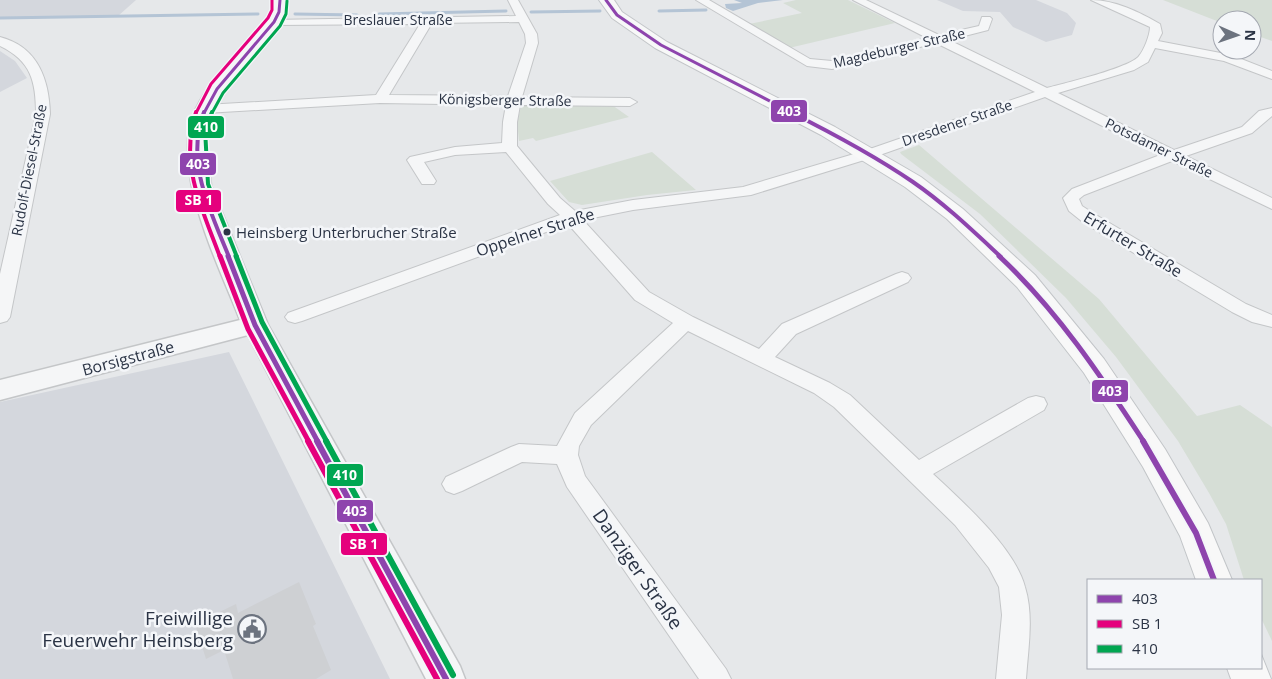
<svg xmlns="http://www.w3.org/2000/svg" width="1272" height="679" viewBox="0 0 1272 679" font-family="'Open Sans',sans-serif">
	<rect width="100%" height="100%" fill="#e6e8ea"/>
	<path fill="#d4d7dd" d="M0,0H136L118,16L0,18Z
		M937,0H1036L1067,13L1076,23L1072,35L1046,42L1013,27L1000,12L963,11Z
		M0,51L15,61L27,78L0,92Z
		M229,352L390,679H0V402Z"/>
	<path fill="#d6ded6" d="M796,0H848L895,23L789,48L749,24L802,13L783,3Z
		M1163,0H1272V41L1252,34V20H1222V23Z
		M529,104L612,105L629,117L536,141L533,138L519,141L517,122L521,107Z
		M919,145L1099,299L1197,416L1240,405L1272,427V641L1261,618V580H1244L1226,524L1209,493L1178,441L1116,357L1066,298L980,214L901,154L900,152Z
		M652,152L696,190L647,195L582,205L569,202L550,181Z"/>
	<path fill="#b4c4d5" d="M734,0H783L758,3L733,11L726,8L725,4L742,3Z"/>
	<g fill="none" stroke-linecap="round" stroke-linejoin="round">
		<path stroke="#b4c4d5" stroke-width="3" d="M659,11L706,10
			M531,12L600,11
			M295,14L357,15
			M379,14L506,11
			M0,18L258,14"/>
	</g>
	<path fill="#ced0d3" d="M299,582L316,624L313,626L331,670L316,679H233L224,650L206,659L195,624L236,604L238,613Z"/>
	<g fill="none" stroke-linecap="round" stroke-linejoin="round">
		<defs>
			<path id="minor" d="M508,0H518L537,34L538,43L522,97L630,98L637,102L630,106L520,105L517,122V146L560,198L575,211L633,200L743,187L864,151L1035,92L936,43L832,69L807,66L696,0H709L810,59L832,61L927,38L853,0H866L939,35L979,26L982,17H990L992,19L988,30L949,40L1047,88C1065,83 1130,68 1139,56C1144,50 1150,35 1150,27L1091,0C1115,0 1139,12 1160,24L1162,33L1158,41L1231,55L1272,71V79L1224,61L1155,48L1148,62L1134,70L1058,93L1174,150L1242,127L1259,111L1272,108V116L1252,133L1186,156L1272,198V209L1172,161L1084,195L1079,199L1082,206L1096,215L1246,304L1272,315V327L1252,322L1232,312L1084,223L1069,211L1063,198L1072,189L1160,155L1045,97L874,157L751,195L633,210L583,220L649,292L693,317L759,349L782,324L896,274L902,272L908,274L911,278L908,282L796,334L775,357L830,383L850,395L919,460L1028,398L1036,396L1044,398L1047,404L1044,410L933,474C962,501 1015,548 1025,587C1034,616 1028,649 1026,679H996L1002,615L999,587L989,568L955,525L834,407L814,393L688,331L591,425L579,446L578,455L585,476L726,669L731,679H699L567,487L557,464L522,462L462,491L454,494L446,491L442,484L446,477L511,447L519,444L557,446L575,413L673,323L635,300L568,224L302,321L295,323L288,321L285,317L288,313L560,215L548,204L506,152L455,155L424,162L436,181L434,184H422L407,160L410,157L455,147L502,143L503,122L506,105L380,103L205,113L198,109L205,105L376,95L420,24L274,25L270,24L268,22L270,20L516,16ZM519,22L525,34L526,43L508,96L389,95L432,23Z
				M0,37C38,47 49,79 50,114L10,317L7,321L0,323V274L36,114C36,81 31,61 0,46Z"/>
			<path id="tertiary" d="M273,0H287L286,12L281,22L224,91L214,109L207,128V152L211,186L268,325L460,666L465,679H426L248,335L0,400V380L240,320C219,265 168,167 196,109C212,76 243,48 267,20L272,12Z"/>
			<path id="primary" d="M599,0H614L622,12L667,42L835,127L921,177L963,209L1035,275L1104,359L1165,449L1208,523L1232,580H1196L1180,536L1143,467L1084,373L1017,287L947,219L905,187L821,135L655,48L612,18Z
				M1261,654L1271,679H1231L1227,668H1261Z"/>
		</defs>
		<use href="#minor" stroke="#c4c6c8" stroke-width="2"/>
		<use href="#tertiary" stroke="#c4c6c8" stroke-width="3"/>
		<use href="#primary" stroke="#c2c5c8" stroke-width="2"/>
		<use href="#minor" fill="#f5f6f7" fill-rule="evenodd"/>
		<use href="#tertiary" fill="#f5f6f7" fill-rule="evenodd"/>
		<use href="#primary" fill="#f8f8f8" fill-rule="evenodd"/>
		<defs>
			<path id="bus-1-far3" d="M606,0L617,15L661,45L793,113
				M204,113L217,89L274,22L279,12L280,0"/>
			<path id="bus-1-far2" d="M204,112C185,162 210,210 229,257
				M790,112C832,133 875,156 913,182C945,204 973,231 1001,257"/>
			<path id="bus-1-far1" d="M228,256L255,325L318,442
				M999,256C1057,310 1101,376 1144,442"/>
			<path id="bus-1" d="M317,441L446,679
				M1143,441L1196,533L1214,580"/>
			<path id="bus-2-far3" d="M196,113L211,84L268,18L272,10V0"/>
			<path id="bus-2-far2" d="M196,112C179,165 202,208 220,257"/>
			<path id="bus-2-far1" d="M220,256L248,329L309,442"/>
			<path id="bus-2" d="M308,441L437,679"/>
			<path id="bus-3-far3" d="M212,113L223,93L280,26L286,14L287,1"/>
			<path id="bus-3-far2" d="M212,112L205,129L208,184L237,257"/>
			<path id="bus-3-far1" d="M236,256L262,322L327,442"/>
			<path id="bus-3" d="M326,441L453,675"/>
		</defs>
		<use href="#bus-1-far3" stroke="#f4f6f9" stroke-width="5.5"/>
		<use href="#bus-1-far2" stroke="#f4f6f9" stroke-width="7"/>
		<use href="#bus-1-far1" stroke="#f4f6f9" stroke-width="9"/>
		<use href="#bus-1" stroke="#f4f6f9" stroke-width="10"/>
		<use href="#bus-2-far3" stroke="#f4f6f9" stroke-width="5.5"/>
		<use href="#bus-2-far2" stroke="#f4f6f9" stroke-width="7"/>
		<use href="#bus-2-far1" stroke="#f4f6f9" stroke-width="9"/>
		<use href="#bus-2" stroke="#f4f6f9" stroke-width="10"/>
		<use href="#bus-3-far3" stroke="#f4f6f9" stroke-width="5.5"/>
		<use href="#bus-3-far2" stroke="#f4f6f9" stroke-width="7"/>
		<use href="#bus-3-far1" stroke="#f4f6f9" stroke-width="9"/>
		<use href="#bus-3" stroke="#f4f6f9" stroke-width="10"/>
		<use href="#bus-1-far3" stroke="#8e44ad" stroke-width="3"/>
		<use href="#bus-1-far2" stroke="#8e44ad" stroke-width="4"/>
		<use href="#bus-1-far1" stroke="#8e44ad" stroke-width="5"/>
		<use href="#bus-1" stroke="#8e44ad" stroke-width="6"/>
		<use href="#bus-2-far3" stroke="#e5007d" stroke-width="3"/>
		<use href="#bus-2-far2" stroke="#e5007d" stroke-width="4"/>
		<use href="#bus-2-far1" stroke="#e5007d" stroke-width="5"/>
		<use href="#bus-2" stroke="#e5007d" stroke-width="6"/>
		<use href="#bus-3-far3" stroke="#00a651" stroke-width="3"/>
		<use href="#bus-3-far2" stroke="#00a651" stroke-width="4"/>
		<use href="#bus-3-far1" stroke="#00a651" stroke-width="5"/>
		<use href="#bus-3" stroke="#00a651" stroke-width="6"/>
	</g>
	<defs>
		<symbol id="civic-ring" viewBox="-11 -11 22 22"><circle r="9.5" fill="#f4f6f9" stroke="#6c737f" stroke-width="1.5"/><path d="M-.6-6.5H3V-4.5H.6V-3L4-1V1h2V6H-6V1h2V-1L-.6-3ZM-1.2 2.5V6h2.4V2.5Z" fill="#6c737f"/></symbol>
	</defs>
	<g fill-rule="evenodd">
		<use href="#civic-ring" x="236" y="613" width="32" height="32"/>
	</g>
	<circle fill="#2b3445" stroke="#f4f6f9" stroke-width="2" cx="227" cy="232" r="4.5"/>
	<g text-anchor="middle" stroke-width="5" stroke-linejoin="round" paint-order="stroke">
		<g font-size="14" fill="#2b3445" stroke="#f4f6f9">
			<text x="398" y="25">Breslauer Straße</text>
			<text transform="translate(899 48) rotate(-13)" y="5">Magdeburger Straße</text>
			<text transform="translate(505 100) rotate(1)" y="5">Königsberger Straße</text>
			<text transform="translate(957 123) rotate(-19)" y="5">Dresdener Straße</text>
			<text transform="translate(1159 148) rotate(26)" y="5">Potsdamer Straße</text>
			<text transform="translate(29 170) rotate(-79)" y="5">Rudolf-Diesel-Straße</text>
		</g>
		<g font-size="15" fill="#2b3445" stroke="#f4f6f9" text-anchor="start">
			<text x="236" y="238">Heinsberg Unterbrucher Straße</text>
		</g>
		<g font-size="16" fill="#2b3445" stroke="#f4f6f9">
			<text transform="translate(535 232) rotate(-18)" y="6">Oppelner Straße</text>
			<text transform="translate(1133 244) rotate(31)" y="6">Erfurter Straße</text>
			<text transform="translate(128 358) rotate(-15)" y="6">Borsigstraße</text>
		</g>
		<g font-size="19" fill="#2b3445" stroke="#f4f6f9">
			<text transform="translate(638 569) rotate(55)" y="7">Danziger Straße</text>
		</g>
		<g font-size="19" fill="#2b3445" stroke="#f4f6f9" text-anchor="end">
			<text x="233" y="625">Freiwillige<tspan x="233" dy="22">Feuerwehr Heinsberg</tspan></text>
		</g>
	</g>
	<g stroke="#f4f6f9" stroke-width="2">
		<rect x="770" y="99" width="38" height="24" rx="5" fill="#8e44ad"/>
		<rect x="187" y="115" width="38" height="24" rx="5" fill="#00a651"/>
		<rect x="179" y="152" width="38" height="24" rx="5" fill="#8e44ad"/>
		<rect x="175" y="189" width="47" height="24" rx="5" fill="#e5007d"/>
		<rect x="1091" y="379" width="38" height="24" rx="5" fill="#8e44ad"/>
		<rect x="326" y="463" width="38" height="24" rx="5" fill="#00a651"/>
		<rect x="336" y="499" width="38" height="24" rx="5" fill="#8e44ad"/>
		<rect x="340" y="532" width="48" height="24" rx="5" fill="#e5007d"/>
	</g>
	<g font-size="14" text-anchor="middle" font-weight="bold" fill="#fff">
		<text x="789" y="116">403</text>
		<text x="206" y="132">410</text>
		<text x="198" y="169">403</text>
		<text x="199" y="205">SB 1</text>
		<text x="1110" y="396">403</text>
		<text x="345" y="480">410</text>
		<text x="355" y="516">403</text>
		<text x="364" y="549">SB 1</text>
	</g>
	<rect x="1087" y="579" width="175" height="90" fill="#f4f6f9" stroke="#a4a8b1"/>
	<rect x="1097" y="595" width="25" height="8" fill="#8e44ad" stroke="#a4a8b1"/>
	<text x="1132" y="604" font-size="15" fill="#2b3445">403</text>
	<rect x="1097" y="620" width="25" height="8" fill="#e5007d" stroke="#a4a8b1"/>
	<text x="1132" y="629" font-size="15" fill="#2b3445">SB 1</text>
	<rect x="1097" y="645" width="25" height="8" fill="#00a651" stroke="#a4a8b1"/>
	<text x="1132" y="654" font-size="15" fill="#2b3445">410</text>
	<g transform="translate(1237 35) rotate(92)"><circle r="24" fill="#f4f6f9" stroke="#a4a8b1"/>
	<path d="M0-4L9 19L0 12L-9 19Z" fill="#6c737f"/>
	<text y="-8" font-size="14" font-weight="bold" text-anchor="middle" fill="#2b3445">N</text>
	</g>
</svg>
